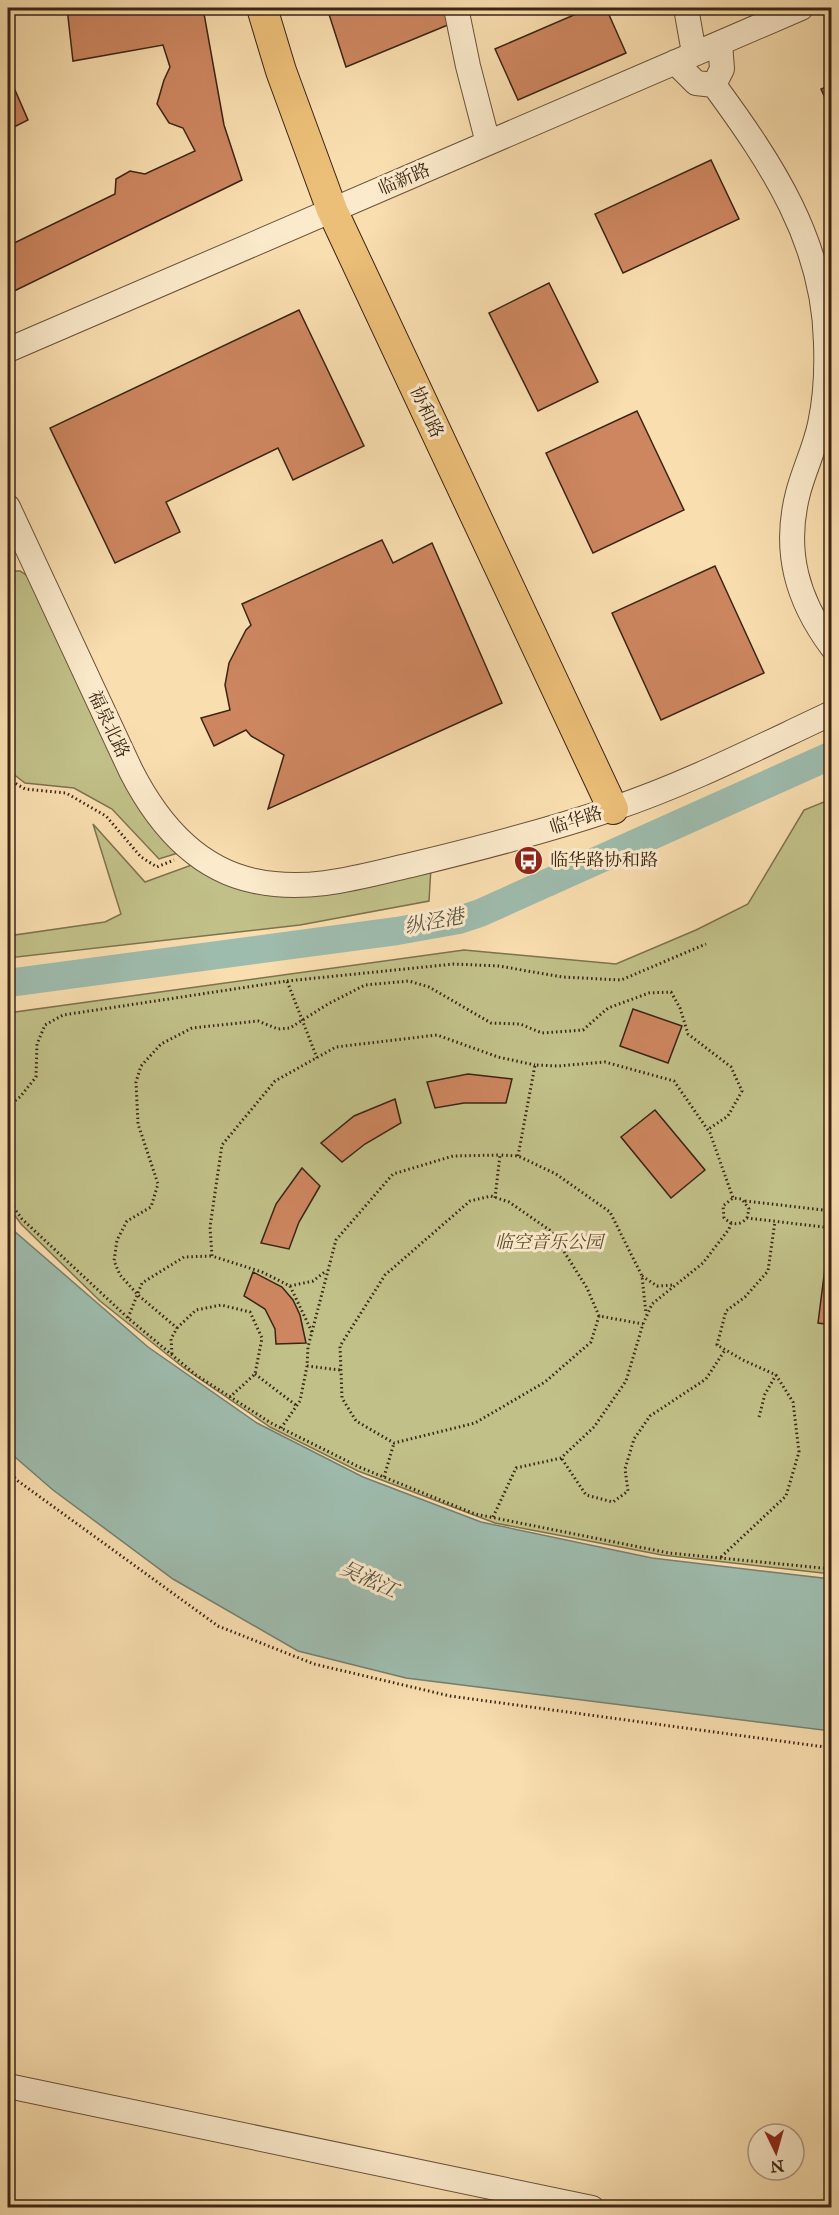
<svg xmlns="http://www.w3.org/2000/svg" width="839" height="2215" viewBox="0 0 839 2215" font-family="'IM FELL Great Primer','Noto Serif SC',serif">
	<rect width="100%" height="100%" fill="#f9deaf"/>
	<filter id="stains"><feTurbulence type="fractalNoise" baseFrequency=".00333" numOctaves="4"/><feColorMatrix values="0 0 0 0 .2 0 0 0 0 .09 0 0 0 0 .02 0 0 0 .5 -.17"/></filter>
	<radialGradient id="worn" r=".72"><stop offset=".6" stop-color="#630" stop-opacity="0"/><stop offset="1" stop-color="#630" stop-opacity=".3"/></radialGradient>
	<path fill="#c1c088" stroke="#7e724e" stroke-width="1.5" d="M10,571H20L29,577L181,852L159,859L112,809L74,788L25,783L8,770L10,669L8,665V572Z
		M831,799V1574L662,1555L495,1523L358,1471L270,1427L184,1368L100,1301L21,1224L8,1206V1013L464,950L616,964L696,930L748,904L804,810Z
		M93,824L145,882L197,863L241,887L431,867L429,901L300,925L8,958V936L105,922L121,914Z"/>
	<path fill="#9ebcae" stroke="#767f70" stroke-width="1.5" d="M8,1223L13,1230L148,1347L257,1423L363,1477L481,1522L652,1558L831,1579V1731L406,1678L298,1651L173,1579L53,1490L8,1451Z"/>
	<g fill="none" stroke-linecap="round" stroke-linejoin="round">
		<path stroke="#9ebcae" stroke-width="28" d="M8,983L397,931L459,920L480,913L832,755"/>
	</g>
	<path fill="#cd8660" stroke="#3a2414" stroke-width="1.5" d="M67,8H203L224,125L242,180L8,294V246L115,194L116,179L130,171L145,174L195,151L183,128L169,123L157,104L164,80L170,67L163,45L73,61Z
		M327,8H449L455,22L346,67Z
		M590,8H606L626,53L518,100L495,49Z
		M8,74L28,120L8,130Z
		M832,84V113L821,89Z
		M711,160L739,219L623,273L595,214Z
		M549,283L598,382L538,411L489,313Z
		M299,310L364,446L293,480L278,448L166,502L180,532L115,563L50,428Z
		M637,411L684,510L593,553L546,453Z
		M382,540L393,563L432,543L502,703L268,809L284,755L251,736L246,730L214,746L201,718L230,710L225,685L229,663L246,630L251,625L242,604Z
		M715,566L764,673L661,720L612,613Z
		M633,1009L682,1026L668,1063L620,1046Z
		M468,1074L512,1079L506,1103H464L435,1108L427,1082Z
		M395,1099L401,1123L365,1144L342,1162L321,1143L354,1116Z
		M655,1110L705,1170L671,1198L621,1137Z
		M302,1168L320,1186L299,1222L289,1249L261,1243L276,1204Z
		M826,1260L832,1261V1325L818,1323Z
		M253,1272L282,1287L293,1300L300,1315L306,1343L276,1344L275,1329L265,1309L244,1296Z"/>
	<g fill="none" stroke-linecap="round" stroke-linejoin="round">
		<defs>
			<path id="minor" d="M456,8L468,66L488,143
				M686,8L694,53
				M675,62L696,83L714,85L722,69L720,43
				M714,85C772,164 824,242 826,343C827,370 826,397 820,424C815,448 804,470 798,493C783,551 797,600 832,647
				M8,350L801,8
				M8,507L131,771C157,822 196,869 255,881C310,893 363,876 415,864C481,848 547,831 612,809C687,784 759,747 832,713
				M8,2086L592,2208"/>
			<path id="major" d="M262,8L281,71L332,210L613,809"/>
		</defs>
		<use href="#minor" stroke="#6a523b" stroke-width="26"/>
		<use href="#major" stroke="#3a2414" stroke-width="32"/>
		<path stroke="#3a2414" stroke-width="3" stroke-dasharray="1.5 3" stroke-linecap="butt" d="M8,779L25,789L66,793L106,816L141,857L157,867L174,860
			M287,981L454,964L499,966L562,977L621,980L706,944
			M8,1106L20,1097L36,1077L37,1044L45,1025L63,1015L287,981L317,1058
			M518,1156L535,1065L558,1066L605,1062L674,1081L710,1133L733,1198
			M495,1198L500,1155L518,1156L556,1174L610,1212L642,1276L646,1314
			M8,1200L22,1219L128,1318L196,1375L271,1423L359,1467L475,1514L669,1553L832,1569
			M745,1201L832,1211
			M747,1218L749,1209L742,1199L733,1198L723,1206L724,1218C732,1225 740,1226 747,1218L832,1228
			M642,1276L657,1286L674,1285
			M290,1286L313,1281L326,1271
			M599,1316L591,1342L545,1382L475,1423L394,1443L356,1421L342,1398L340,1346L385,1275L470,1201L491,1196L509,1202L551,1231L587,1288L599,1316L643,1324
			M128,1318L142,1283L184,1257L212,1256
			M177,1328L196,1310L221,1305L250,1312L262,1338L255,1374L230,1397
			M312,1332L290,1286L262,1272L212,1256L210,1227L222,1145L275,1081L336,1047L437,1035L498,1057L535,1065
			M172,1354L171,1339L177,1328L138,1295L120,1275L114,1261L117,1240L127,1221L151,1207L158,1184L138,1124L136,1082L141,1066L161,1044L192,1028L258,1021L278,1029L290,1028L328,1004L365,985L409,981L429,987L491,1023L520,1024L542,1033L583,1030L608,1008L649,993L671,992L680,1008L688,1034L731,1067L742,1091L728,1116L707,1130
			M307,1366L340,1370
			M255,1374L297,1406
			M759,1417L765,1394L776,1375
			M281,1428L300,1401L307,1366L308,1347L336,1240L393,1174L453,1156L500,1155
			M562,1459L586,1495L613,1502L628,1491L625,1469L634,1439L650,1416L706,1379L725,1350
			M8,1471L18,1481L218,1626L314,1664L450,1696L832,1748
			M384,1477L394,1443
			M493,1517L516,1468L561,1458L594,1427L626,1381L643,1324L652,1304L703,1263L729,1229L731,1223
			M721,1557L786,1496L799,1452L793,1402L776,1375L743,1360L717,1345L726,1311L745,1297L768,1271L775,1221"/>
		<use href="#minor" stroke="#fbeacb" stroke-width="24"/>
		<use href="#major" stroke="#ecbf78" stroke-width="30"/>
	</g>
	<defs>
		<symbol id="bus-disc" viewBox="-11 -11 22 22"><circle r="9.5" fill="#8f2418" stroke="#fbeacb"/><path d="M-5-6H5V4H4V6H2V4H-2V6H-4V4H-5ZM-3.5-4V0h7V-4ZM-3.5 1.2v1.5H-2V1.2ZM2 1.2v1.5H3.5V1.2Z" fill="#fff"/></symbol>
	</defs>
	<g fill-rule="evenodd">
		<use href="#bus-disc" x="512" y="844" width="33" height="33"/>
	</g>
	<g text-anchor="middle" stroke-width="6" stroke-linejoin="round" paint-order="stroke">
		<g font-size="18" fill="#3a2414" stroke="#fbeacb">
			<text transform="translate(404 179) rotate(-23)" y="6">临新路</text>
			<text transform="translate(427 412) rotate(65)" y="6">协和路</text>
			<text transform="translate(109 724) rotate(65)" y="6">福泉北路</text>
			<text transform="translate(576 820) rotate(-17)" y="6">临华路</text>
		</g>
		<g font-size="18" fill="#3a2414" stroke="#fbeacb" text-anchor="start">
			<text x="550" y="866">临华路协和路</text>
		</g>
		<g font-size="18" font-style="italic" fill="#5c4b31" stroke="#fbeacb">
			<text x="549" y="1248">临空音乐公园</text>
		</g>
		<g font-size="20" font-style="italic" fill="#585242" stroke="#fbeacb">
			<text transform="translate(434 921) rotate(-11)" y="7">纵泾港</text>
			<text transform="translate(369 1579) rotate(25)" y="7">吴淞江</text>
		</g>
	</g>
	<rect width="839" height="2215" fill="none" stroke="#f9deaf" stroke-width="30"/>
	<rect x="9" y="9" width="821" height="2197" fill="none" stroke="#3a2414" stroke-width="3"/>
	<rect x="15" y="15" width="809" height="2185" fill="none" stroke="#3a2414" stroke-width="1.5"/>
	<g transform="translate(776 2152) rotate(175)"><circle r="28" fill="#fbeacb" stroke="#ae9b82" stroke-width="1.5"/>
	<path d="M0-4.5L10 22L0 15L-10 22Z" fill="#8f2418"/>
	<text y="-9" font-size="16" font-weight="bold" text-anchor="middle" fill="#3a2414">N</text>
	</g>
	<rect width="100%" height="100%" filter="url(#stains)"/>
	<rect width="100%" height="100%" fill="url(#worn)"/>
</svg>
